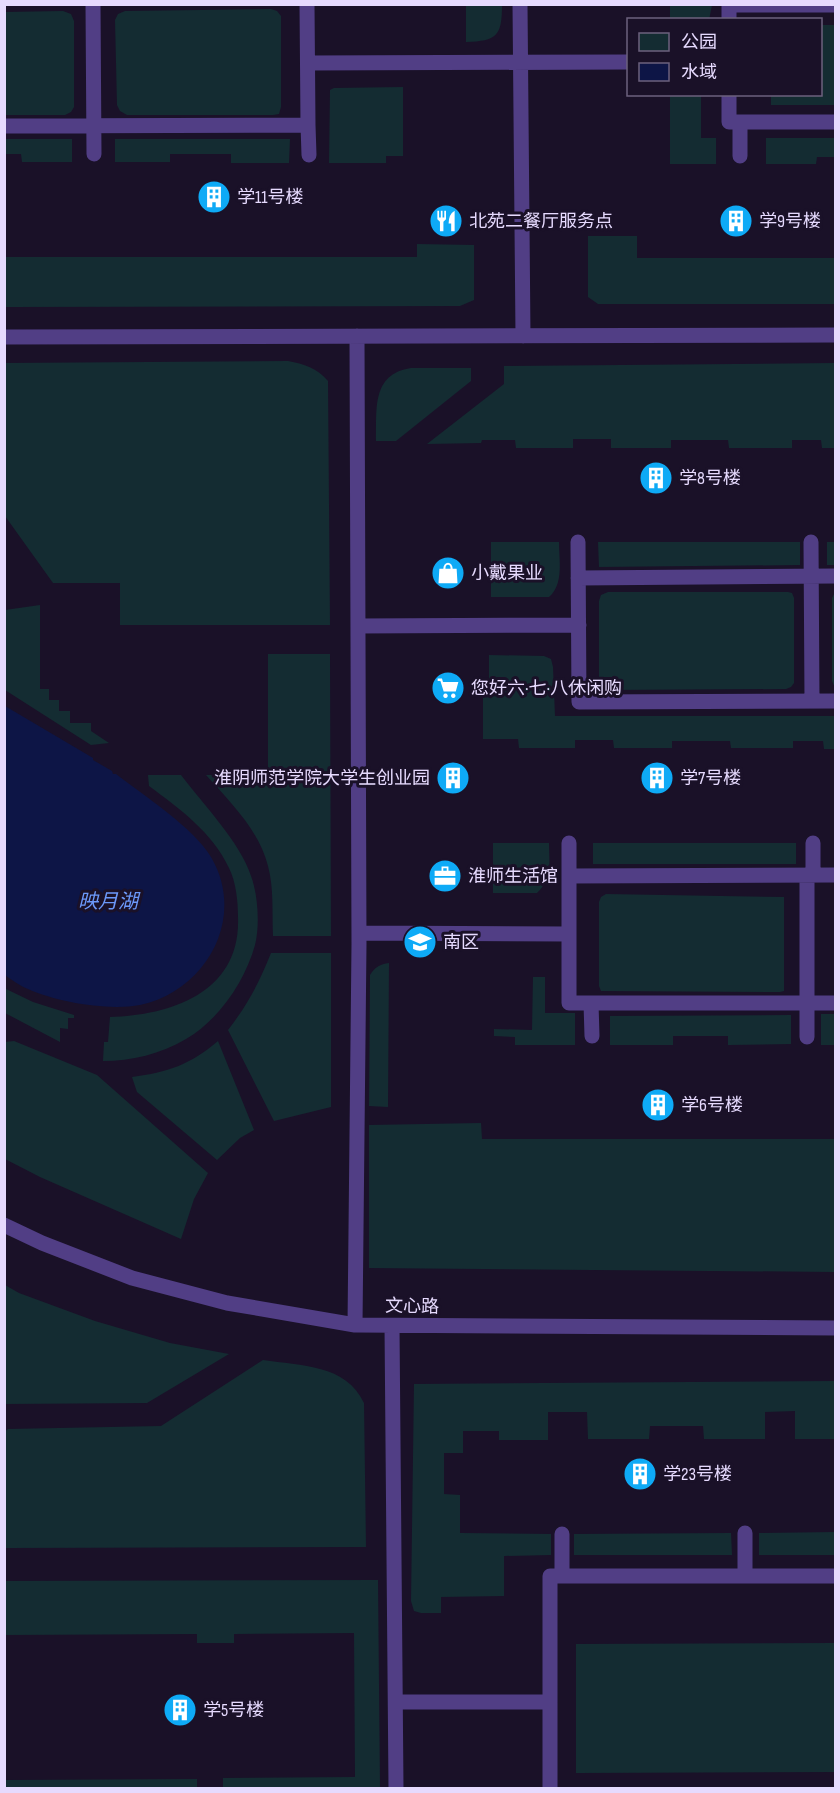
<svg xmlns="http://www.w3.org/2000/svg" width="840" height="1793" viewBox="0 0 840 1793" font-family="'Sofia Sans Condensed','Noto Sans SC',sans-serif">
	<rect width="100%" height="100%" fill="#1a1128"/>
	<path fill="#142c32" d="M466,5H502C502,36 497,41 466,42Z
		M670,5V4L712,5L709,20L670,19Z
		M271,9L277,11L281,16V107L279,114L273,115H127L120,111L117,105L115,20L118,14L125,11Z
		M63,11L71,14L74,21V107L71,112L65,115H5V12Z
		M821,25H835V105H771V95L820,94Z
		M403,87V156H386V163H329L330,90L334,88Z
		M670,95H701V138H716V164H670Z
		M766,138H835V157H817L816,164H766Z
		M5,139H72V162H22L21,154H5Z
		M115,139H290L289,163H231V154H170V162H115Z
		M588,236H637V258H835V304H598L588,297Z
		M417,244L474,245V300L460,306L5,307V257H417Z
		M288,361C304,364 317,368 328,381L330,625H120V583H53L5,516V363Z
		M835,363V448H822L821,440H792V448H729L728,440H671V448H611V439H573V448H516L515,440H482L481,443L427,444L504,384V366Z
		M411,368H471V381L396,441H376C377,410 371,374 411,368Z
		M491,542H559C559,560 564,584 549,597H491Z
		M598,542H800V565L599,567Z
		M827,542H835V565H827Z
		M608,592H788L792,593L794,598V683L791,687L786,689L606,690L601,686L599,681V601L601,595Z
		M835,592V688L832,681V598Z
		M40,605V689H49V700H59V711H70V723H91V731L109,743L91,745L5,690V610Z
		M268,654H330L331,936H273C272,913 274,888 268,866C259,830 230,802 206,775L268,774Z
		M489,655L544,656L551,659L553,667L555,716H835V749H824L823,741H793V748H731L730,741H672V748H614L613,740H575V748H519L518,739H483V687H489Z
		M148,775H181C203,804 240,842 251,876C258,895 260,925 255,945C245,981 219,1020 186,1039C161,1054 131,1061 103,1061L104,1042H108L110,1017C172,1015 241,992 238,917C238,901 236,882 229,868C212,832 180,809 149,786Z
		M493,843H549C549,863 553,878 537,893H493Z
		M593,843H796V864H593Z
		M606,894L784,897V991L780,992L601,991L599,986V902L601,897Z
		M271,953H331V1107L274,1121L228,1030C248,1004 259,983 271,953Z
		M389,963L388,1107L369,1106L370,975C375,967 380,964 389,963Z
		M533,977H545V1013H575V1045H515V1037L494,1036V1029L532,1030Z
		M4,988L33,1002L74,1015V1018H68V1029L60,1028V1042L5,1013Z
		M821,1014H835V1045H821Z
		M791,1015V1044L728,1045V1036H673V1045H610V1016Z
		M14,1041L97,1075L208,1173L194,1199L181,1239L40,1177L5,1159V1042Z
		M218,1041L254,1130L240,1138L217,1160L137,1092L132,1077C168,1072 190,1065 218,1041Z
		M481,1123L482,1139H835V1272L369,1268V1125Z
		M5,1285L19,1293L95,1321L170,1343L229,1354L147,1403L5,1404Z
		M263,1360C301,1366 346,1364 364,1403L366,1547L5,1548L4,1432L8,1429L161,1426Z
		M835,1381L834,1439H795V1411L765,1412V1439H704L703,1426H650L649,1439H588L587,1412H548V1440H499V1431H463V1453H444V1494L460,1495V1533L551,1534V1555L504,1556V1596L441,1597V1613H421L414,1611L411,1601L414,1384Z
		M835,1532V1555H759V1533Z
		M731,1533L732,1555H574V1534Z
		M378,1580L380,1788H223V1778L355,1777L354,1633L234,1634V1643H197V1634L5,1635V1581Z
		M835,1643V1772L576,1773V1644Z
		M197,1779V1788H5V1780Z"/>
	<path fill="#0d1546" d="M5,706L93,758V760L112,771L113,774H116C142,794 195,829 211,857C247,918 206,991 140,1005C108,1011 57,1002 28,989C20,986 12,980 5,975Z"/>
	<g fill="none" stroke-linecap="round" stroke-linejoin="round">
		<path stroke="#513e85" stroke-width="15" d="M93,4L94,154
			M520,4L523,336
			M729,20V5H836
			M308,63L628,62
			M729,94V122H836
			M740,122V156
			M308,125L309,155
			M4,126L308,125L307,4
			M4,337L836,335
			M578,542L579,702L836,701
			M811,542L812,701
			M578,578L836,576
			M358,626L579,625
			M569,843V876
			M813,843V875
			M807,875V1037
			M836,875L569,876V1003H836
			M359,933L569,934
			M591,1003L592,1036
			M4,1225L42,1243L132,1278L227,1303L355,1325L836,1328
			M355,1325L359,944L357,336
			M392,1326L396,1788
			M745,1533V1576
			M562,1534V1576
			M396,1702H550
			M550,1788V1576H836"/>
	</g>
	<defs>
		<symbol id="building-disc" viewBox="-11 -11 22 22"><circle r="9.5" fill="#0eaaf6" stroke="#1a1128"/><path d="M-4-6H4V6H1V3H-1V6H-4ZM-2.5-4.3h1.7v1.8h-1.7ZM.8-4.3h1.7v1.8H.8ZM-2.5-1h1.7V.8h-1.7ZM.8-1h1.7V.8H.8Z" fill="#fff"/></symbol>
		<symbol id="restaurant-disc" viewBox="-11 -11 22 22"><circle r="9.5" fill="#0eaaf6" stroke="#1a1128"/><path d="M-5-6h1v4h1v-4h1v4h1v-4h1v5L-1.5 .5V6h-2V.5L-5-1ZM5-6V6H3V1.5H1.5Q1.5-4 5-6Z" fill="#fff"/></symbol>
		<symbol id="shop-disc" viewBox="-11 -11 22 22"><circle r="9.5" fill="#0eaaf6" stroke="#1a1128"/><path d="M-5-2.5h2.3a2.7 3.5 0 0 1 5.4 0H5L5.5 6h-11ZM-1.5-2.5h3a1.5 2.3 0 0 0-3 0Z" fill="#fff"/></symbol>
		<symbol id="supermarket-disc" viewBox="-11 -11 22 22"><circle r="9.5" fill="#0eaaf6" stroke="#1a1128"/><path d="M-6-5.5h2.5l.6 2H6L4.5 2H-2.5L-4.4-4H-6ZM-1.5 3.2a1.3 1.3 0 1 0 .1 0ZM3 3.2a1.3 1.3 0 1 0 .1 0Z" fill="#fff"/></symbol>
		<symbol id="office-disc" viewBox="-11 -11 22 22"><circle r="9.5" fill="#0eaaf6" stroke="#1a1128"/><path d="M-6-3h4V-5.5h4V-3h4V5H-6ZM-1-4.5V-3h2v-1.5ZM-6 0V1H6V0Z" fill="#fff"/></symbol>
		<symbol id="university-disc" viewBox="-11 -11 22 22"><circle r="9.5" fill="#0eaaf6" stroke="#1a1128"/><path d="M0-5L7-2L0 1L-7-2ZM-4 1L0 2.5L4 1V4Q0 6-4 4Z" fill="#fff"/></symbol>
	</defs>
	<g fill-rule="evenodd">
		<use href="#building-disc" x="195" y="178" width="38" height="38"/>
		<use href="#restaurant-disc" x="427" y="202" width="38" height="38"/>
		<use href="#building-disc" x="717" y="202" width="38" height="38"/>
		<use href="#building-disc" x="637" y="459" width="38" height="38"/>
		<use href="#shop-disc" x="429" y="554" width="38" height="38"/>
		<use href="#supermarket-disc" x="429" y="669" width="38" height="38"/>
		<use href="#building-disc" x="434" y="759" width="38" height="38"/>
		<use href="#building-disc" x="638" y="759" width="38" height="38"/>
		<use href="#office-disc" x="426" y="857" width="38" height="38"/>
		<use href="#university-disc" x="401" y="923" width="38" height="38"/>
		<use href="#building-disc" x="639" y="1086" width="38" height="38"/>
		<use href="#building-disc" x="621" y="1455" width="38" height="38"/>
		<use href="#building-disc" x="161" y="1691" width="38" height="38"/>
	</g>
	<g text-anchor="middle" stroke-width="6" stroke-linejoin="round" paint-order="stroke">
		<g font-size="18" fill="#e6dafe" stroke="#1a1128" text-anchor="start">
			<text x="237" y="203">学11号楼</text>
			<text x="469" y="227">北苑二餐厅服务点</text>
			<text x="759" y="227">学9号楼</text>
			<text x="679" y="484">学8号楼</text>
			<text x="471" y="579">小戴果业</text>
			<text x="471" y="694">您好六·七·八休闲购</text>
			<text x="430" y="784" text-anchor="end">淮阴师范学院大学生创业园</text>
			<text x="680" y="784">学7号楼</text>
			<text x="468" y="882">淮师生活馆</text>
			<text x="443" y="948">南区</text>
			<text x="681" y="1111">学6号楼</text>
			<text x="663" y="1480">学23号楼</text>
			<text x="203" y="1716">学5号楼</text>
		</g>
		<g font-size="18" fill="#e6dafe" stroke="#1a1128">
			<text transform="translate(412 1306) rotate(1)" y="6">文心路</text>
		</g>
		<g font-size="20" font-style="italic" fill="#6c98f9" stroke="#1a1128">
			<text x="108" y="908">映月湖</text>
		</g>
	</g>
	<rect width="840" height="1793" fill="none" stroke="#e6dafe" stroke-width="12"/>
	<rect x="627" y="18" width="195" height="78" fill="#1a1128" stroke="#6c617e" stroke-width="1.5"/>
	<rect x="639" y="33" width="30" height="18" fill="#142c32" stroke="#6c617e" stroke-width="1.5"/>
	<text x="681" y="48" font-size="18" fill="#e6dafe">公园</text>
	<rect x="639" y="63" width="30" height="18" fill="#0d1546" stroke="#6c617e" stroke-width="1.5"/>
	<text x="681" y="78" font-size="18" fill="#e6dafe">水域</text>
</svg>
